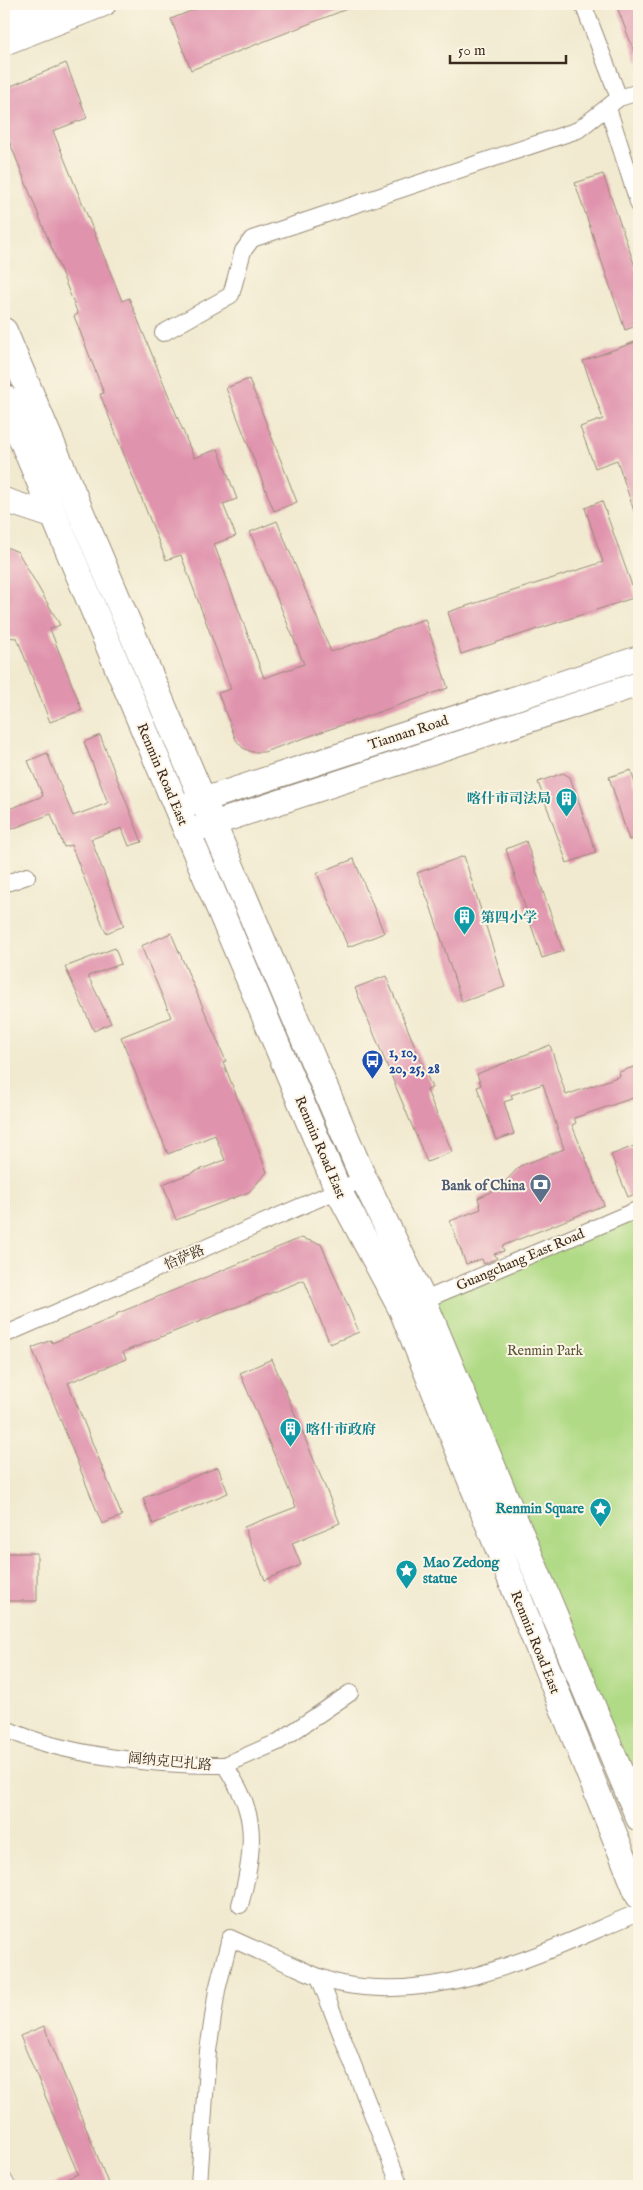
<svg xmlns="http://www.w3.org/2000/svg" width="643" height="2190" viewBox="0 0 643 2190" font-family="'IM FELL English','Noto Serif SC',serif">
	<rect width="100%" height="100%" fill="#fcf5e5"/>
	<filter id="ink" filterUnits="userSpaceOnUse"><feTurbulence type="fractalNoise" baseFrequency=".02" numOctaves="2"/><feDisplacementMap in="SourceGraphic" scale="10" xChannelSelector="R" yChannelSelector="G"/><feConvolveMatrix kernelMatrix="1 2 1 2 8 2 1 2 1" color-interpolation-filters="sRGB"/></filter>
	<filter id="wash" filterUnits="userSpaceOnUse"><feTurbulence type="fractalNoise" baseFrequency=".0096" numOctaves="4" result="noise"/><feDisplacementMap in="SourceGraphic" scale="20" xChannelSelector="R" yChannelSelector="G"/><feGaussianBlur stdDeviation="1.12" result="paint"/><feColorMatrix in="noise" values="0 0 0 0 0 0 0 0 0 0 0 0 0 0 0 0 0 1.4 0 .05"/><feComposite in="paint" operator="in"/></filter>
	<g filter="url(#wash)">
		<rect width="100%" height="100%" fill="#f1ead0"/>
		<path fill="#b0da85" stroke="#768252" d="M639,1209V1815L423,1300Z"/>
		<g id="blocks">
			<path fill="#e093ad" d="M208,4H357V5L191,70L171,19Z
				M616,4H639V62H638Z
				M66,63L87,118L53,131L122,301L129,298L194,458L218,449L237,499L223,504L236,536L214,544L264,678L304,664L250,532L277,521L331,652L425,619L448,688L264,752H252L243,748L236,740L218,693L231,689L181,555L166,560L100,394L104,393L74,316L78,314L4,128V89Z
				M603,174L639,278V325L625,330L575,183Z
				M635,342L639,354V519L637,520L617,460L595,468L580,427L603,419L583,361Z
				M249,379L297,502L274,511L226,388Z
				M602,501L636,597L461,654L448,612L603,562L585,508Z
				M4,546L18,552L60,625L50,629L82,710L50,722L17,638L4,637Z
				M100,735L142,842L129,846L122,828L91,839L124,926L106,933L71,845L64,847L51,814L4,832V811L43,796L28,761L47,753L73,816L108,803L84,742Z
				M631,770L639,797V836L629,840L609,777Z
				M563,773L570,777L596,853L567,863L538,782Z
				M526,841L563,951L542,958L506,849Z
				M464,856L505,987L462,1002L430,905L417,873Z
				M354,859L384,933L348,947L317,873Z
				M171,933L226,1061L223,1062L267,1172L249,1192L176,1220L163,1184L225,1160L215,1135L168,1154L121,1037L171,1017L141,946Z
				M115,948L121,964L88,976L111,1023L94,1031L65,967Z
				M386,976L432,1088L427,1090L452,1152L427,1162L355,988Z
				M550,1045L566,1095L620,1076L619,1072L639,1065V1096L574,1118L576,1123L572,1125L604,1205L502,1246L504,1251L494,1254L497,1258L495,1259L484,1264L482,1259L466,1264L450,1221L481,1209L478,1198L498,1189L520,1166L564,1149L543,1084L511,1095L513,1099L504,1102L514,1134L496,1140L477,1087L481,1085L477,1074Z
				M639,1144V1192L628,1197L611,1155Z
				M301,1238L321,1244L359,1332L330,1344L304,1280L123,1352L126,1359L68,1383L122,1516L102,1524L32,1348L51,1340L52,1343L117,1316L116,1314Z
				M272,1359L340,1523L292,1543L301,1565L265,1580L244,1527L296,1507L240,1373Z
				M218,1467L228,1493L153,1524L143,1498Z
				M4,1553H37V1601H4Z
				M44,2026L97,2155L109,2186H49L78,2174L20,2036Z"/>
		</g>
	</g>
	<g filter="url(#ink)">
		<use href="#blocks" fill-opacity="0" stroke="#968a77" stroke-width="1"/>
		<g fill="none" stroke-linecap="round" stroke-linejoin="round">
			<defs>
				<path id="lane" d="M4,2173L11,2186"/>
				<path id="street" d="M583,4L619,98
					M608,108L639,205
					M163,333L231,295L243,251L252,239L578,130L619,98L639,92
					M4,884L27,876
					M415,1304L639,1209
					M4,1335L364,1179
					M4,1728C63,1756 159,1766 225,1765C233,1779 243,1793 247,1810C256,1839 248,1876 240,1905
					M225,1765L278,1742L350,1693
					M319,1977L400,2186
					M197,2186L199,2184L208,2051L217,1990L230,1938C252,1948 274,1958 296,1967C311,1974 327,1981 342,1984C446,2004 547,1950 639,1912"/>
				<path id="secondary" d="M4,21L47,4
					M4,43L104,4
					M4,500L55,517
					M178,808L639,658
					M194,830L639,684"/>
				<path id="primary" d="M4,331L361,1173L423,1300L639,1818
					M4,397L338,1190L402,1310L639,1896"/>
			</defs>
			<use href="#lane" stroke="#968a77" stroke-width="11"/>
			<use href="#street" stroke="#968a77" stroke-width="18"/>
			<use href="#secondary" stroke="#968a77" stroke-width="26"/>
			<use href="#primary" stroke="#968a77" stroke-width="28"/>
			<use href="#lane" stroke="#fff" stroke-width="9"/>
			<use href="#street" stroke="#fff" stroke-width="16"/>
			<use href="#secondary" stroke="#fff" stroke-width="24"/>
			<use href="#primary" stroke="#fff" stroke-width="26"/>
		</g>
	</g>
	<defs>
		<symbol id="building-pin" viewBox="-11 -11 22 30"><path d="M0 17L-7.5 6A9.5 9.5 0 1 1 7.5 6Z" fill="#0f9aa8" stroke="#fcf5e5"/><path d="M-4-6H4V6H1V3H-1V6H-4ZM-2.5-4.3h1.7v1.8h-1.7ZM.8-4.3h1.7v1.8H.8ZM-2.5-1h1.7V.8h-1.7ZM.8-1h1.7V.8H.8Z" fill="#fff"/></symbol>
		<symbol id="bus-pin" viewBox="-11 -11 22 30"><path d="M0 17L-7.5 6A9.5 9.5 0 1 1 7.5 6Z" fill="#1a4fb4" stroke="#fcf5e5"/><path d="M-5-6H5V4H4V6H2V4H-2V6H-4V4H-5ZM-3.5-4V0h7V-4ZM-3.5 1.2v1.5H-2V1.2ZM2 1.2v1.5H3.5V1.2Z" fill="#fff"/></symbol>
		<symbol id="bank-pin" viewBox="-11 -11 22 30"><path d="M0 17L-7.5 6A9.5 9.5 0 1 1 7.5 6Z" fill="#5c6f8a" stroke="#fcf5e5"/><path d="M-6-4H6V4H-6ZM0-2.3a2.3 2.3 0 1 0 0 4.6a2.3 2.3 0 1 0 0-4.6Z" fill="#fff"/></symbol>
		<symbol id="sight-pin" viewBox="-11 -11 22 30"><path d="M0 17L-7.5 6A9.5 9.5 0 1 1 7.5 6Z" fill="#0f9aa8" stroke="#fcf5e5"/><path d="M0-6L1.8-2.2L6-1.7L2.9 1.2L3.7 5.4L0 3.3L-3.7 5.4L-2.9 1.2L-6-1.7L-1.8-2.2Z" fill="#fff"/></symbol>
	</defs>
	<g fill-rule="evenodd">
		<use href="#building-pin" x="554" y="786" width="25" height="34"/>
		<use href="#building-pin" x="452" y="904" width="25" height="34"/>
		<use href="#bus-pin" x="360" y="1048" width="25" height="34"/>
		<use href="#bank-pin" x="528" y="1172" width="25" height="34"/>
		<use href="#building-pin" x="278" y="1416" width="25" height="34"/>
		<use href="#sight-pin" x="588" y="1496" width="25" height="34"/>
		<use href="#sight-pin" x="394" y="1558" width="25" height="34"/>
	</g>
	<g text-anchor="middle" stroke-width="4" stroke-linejoin="round" paint-order="stroke">
		<g font-size="14" fill="#3b2a1e" stroke="#fcf5e5">
			<text transform="translate(408 732) rotate(-18)" y="5">Tiannan Road</text>
			<text transform="translate(163 774) rotate(67)" y="5">Renmin Road East</text>
			<text transform="translate(321 1147) rotate(67)" y="5">Renmin Road East</text>
			<text transform="translate(184 1257) rotate(-23)" y="5">恰萨路</text>
			<text transform="translate(520 1259) rotate(-23)" y="5">Guangchang East Road</text>
			<text transform="translate(536 1642) rotate(68)" y="5">Renmin Road East</text>
			<text transform="translate(170 1761) rotate(5)" y="5">阔纳克巴扎路</text>
		</g>
		<g font-size="14" font-weight="bold" fill="#0d838f" stroke="#fcf5e5" text-anchor="start">
			<text x="551" y="803" text-anchor="end">喀什市司法局</text>
			<text x="481" y="922">第四小学</text>
			<text x="306" y="1434">喀什市政府</text>
			<text x="584" y="1513" text-anchor="end">Renmin Square</text>
			<text x="423" y="1567">Mao Zedong<tspan x="423" dy="16">statue</tspan></text>
		</g>
		<g font-size="14" font-weight="bold" fill="#164399" stroke="#fcf5e5" text-anchor="start">
			<text x="389" y="1057">1, 10,<tspan x="389" dy="16">20, 25, 28</tspan></text>
		</g>
		<g font-size="14" font-weight="bold" fill="#4e5e75" stroke="#fcf5e5" text-anchor="end">
			<text x="525" y="1190">Bank of China</text>
		</g>
		<g font-size="14" fill="#585638" stroke="#fcf5e5">
			<text x="545" y="1355">Renmin Park</text>
		</g>
	</g>
	<rect width="643" height="2190" fill="none" stroke="#fcf5e5" stroke-width="20"/>
	<path d="M450 55v8h116v-8" fill="none" stroke="#3b2a1e" stroke-width="2.5"/>
	<text x="458" y="55" font-size="15" fill="#3b2a1e" stroke="#fcf5e5" stroke-width="4" paint-order="stroke">50 m</text>
</svg>
